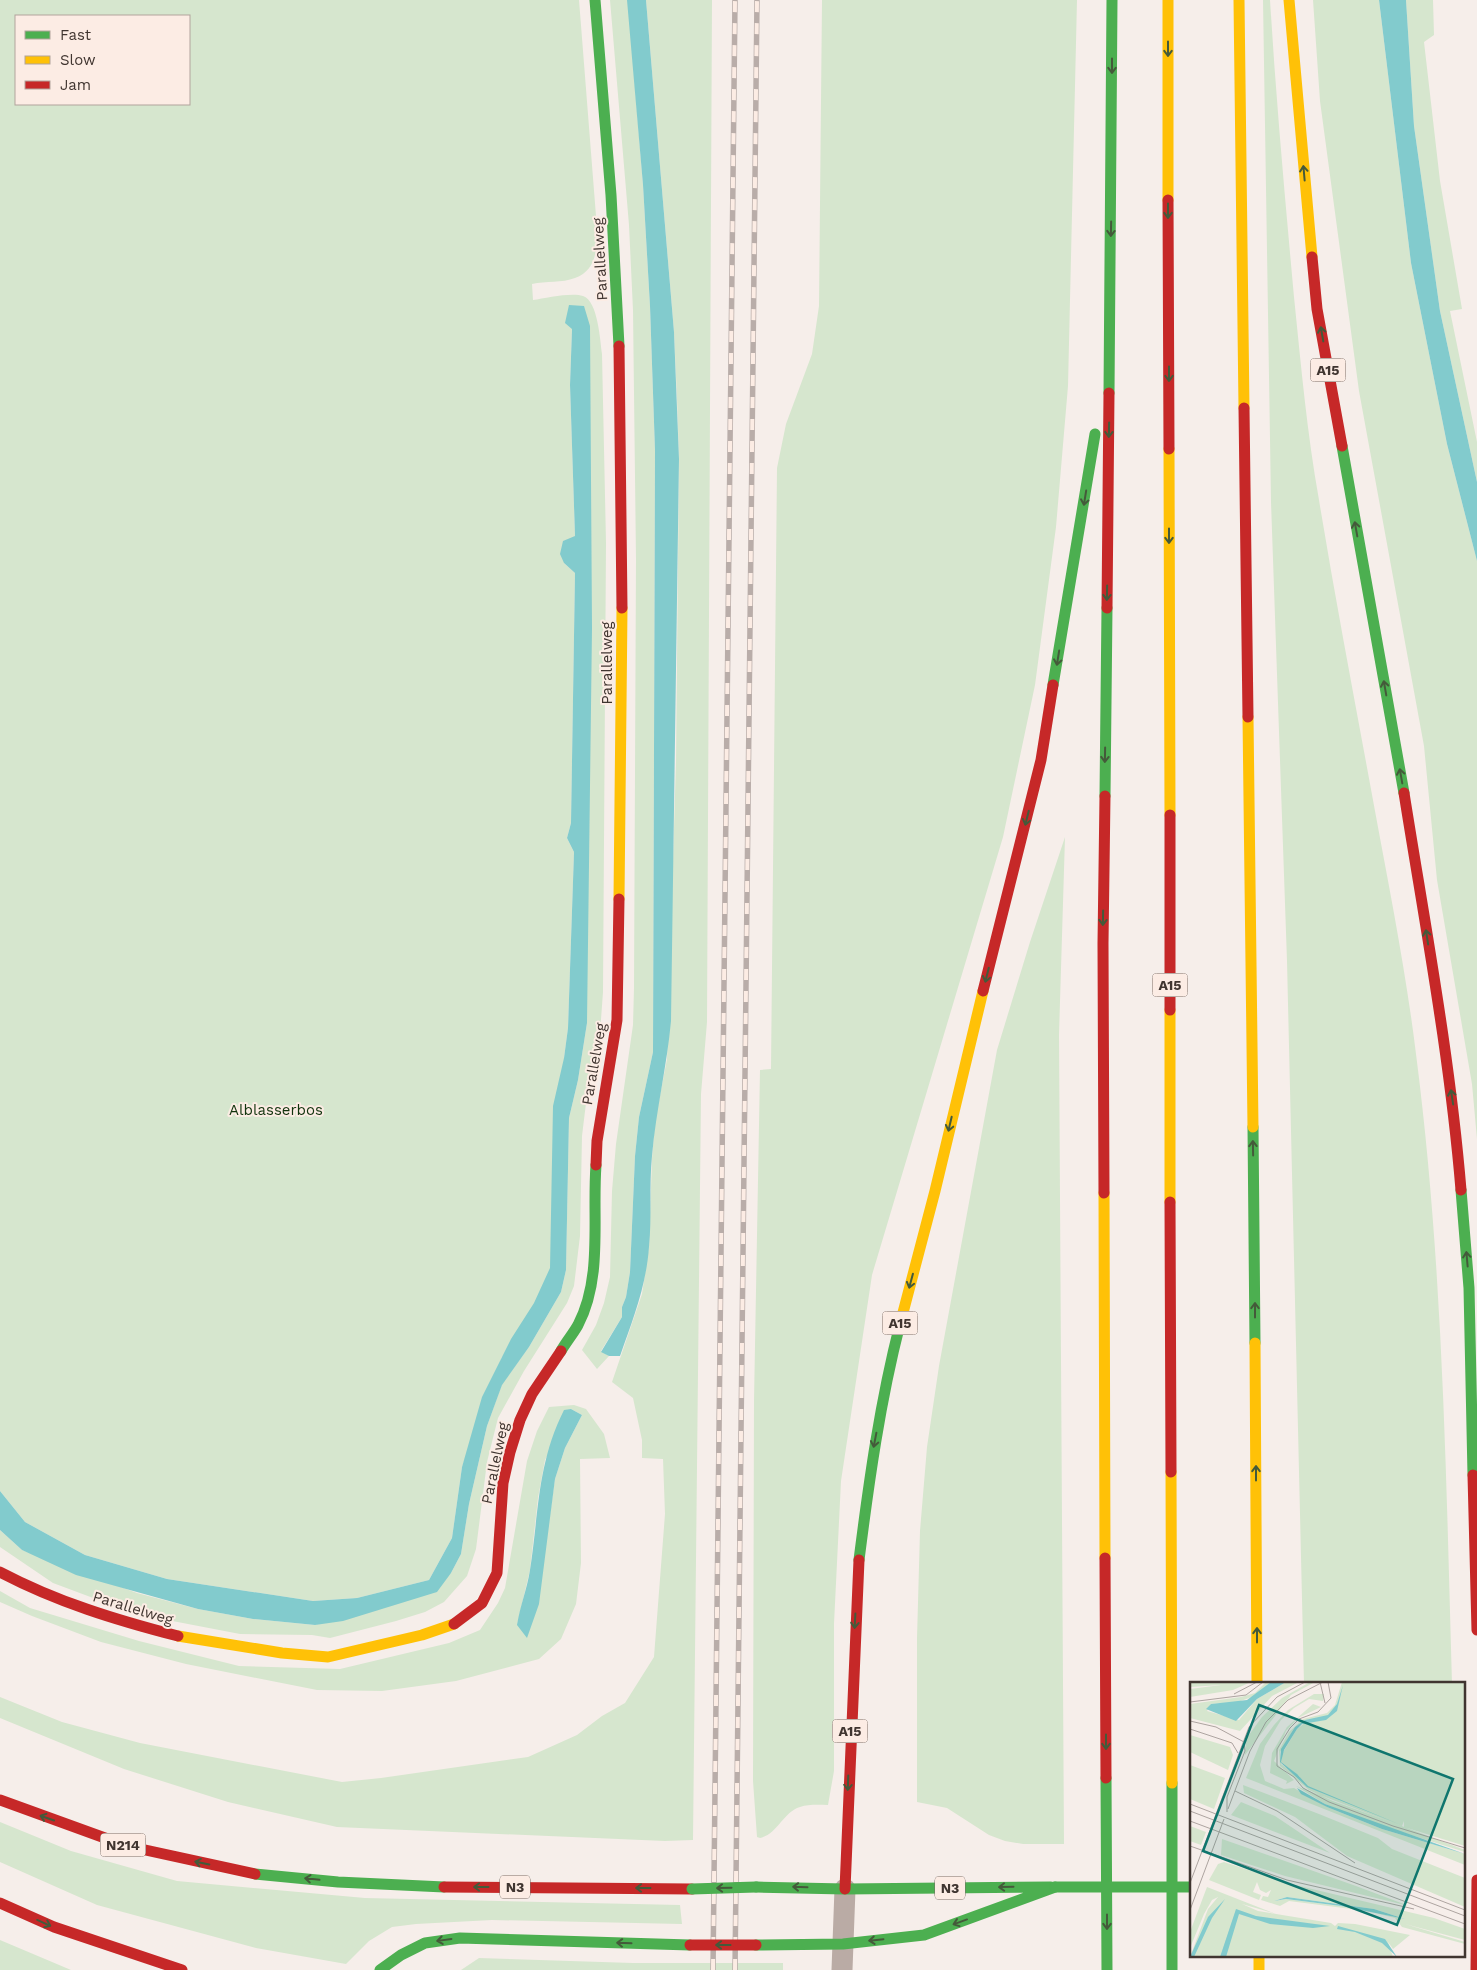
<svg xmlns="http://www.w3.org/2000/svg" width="1477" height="1970" viewBox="0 0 1477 1970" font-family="'Work Sans',sans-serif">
	<rect width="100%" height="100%" fill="#f6eeea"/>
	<path fill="#d6e6ce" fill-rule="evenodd" d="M0,0H579L596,216C597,238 601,269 575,278C562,283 546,281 532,284L533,300C546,298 572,292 583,296C598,301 600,340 602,354L606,543L603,992L600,1033L586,1103L582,1136L580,1236L574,1286L567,1303L524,1371L498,1418L487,1462L476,1549L467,1576L444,1602L425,1612L396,1621L330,1638L312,1635L240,1634L136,1614L53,1583L0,1547V1530L22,1550L137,1593L198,1609L253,1619L315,1625L451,1573L461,1554L469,1504L487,1426L502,1384L529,1347L561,1292L566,1270L569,1118L578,1080L587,1023L572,328L570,385L575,536L564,563L575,573L571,823L567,838L574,852L568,1028L564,1058L556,1261L522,1354L502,1357L462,1467L452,1538L429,1580L357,1598L313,1601L167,1579L85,1555L25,1522L0,1491ZM16,16H189V104H16Z
		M610,0H628L643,185L650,306L655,451L653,1052L639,1117L635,1156L630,1272L626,1297L622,1307V1317L601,1351L609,1356L597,1369L582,1350L596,1325L604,1303L610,1277L612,1191L616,1144L633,1025L634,988L636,559L633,310L629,225Z
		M646,0H712L707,1022L701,1094L693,1840L665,1841L337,1827L228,1802L124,1769L0,1718V1697L62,1722L140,1743L342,1782L381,1778L528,1757L577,1735L602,1716L625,1703L654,1657L665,1514L663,1459L642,1458V1440L633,1398L612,1382L642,1294L649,1246L652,1158L655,1121L667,1059L676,762L679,459L677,399L674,332Z
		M822,0H1077L1068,386L1056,527L1035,685L1003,837L872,1275L841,1481L834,1624V1771L828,1805C819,1805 809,1804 800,1807C783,1812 778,1834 760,1838L757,1837L753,1781L754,1401L760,1070L771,1069L777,468L786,424L812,354L819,306Z
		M1263,0H1270C1276,99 1285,198 1294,297C1301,365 1307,433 1319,500C1336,604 1356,707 1375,811C1390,892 1406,972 1416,1054C1443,1263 1446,1474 1452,1684H1304L1287,961L1271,502Z
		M1313,0H1379L1411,263L1447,444L1477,561V1139L1472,1084L1437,880L1424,746L1359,391L1320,101Z
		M1406,0H1433L1434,35L1424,42L1440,181L1462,309L1450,311L1477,442V482L1440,311L1414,126Z
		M1065,837L1059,1035L1064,1844H1023L1005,1841L989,1835L947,1808L917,1802V1638L920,1531L927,1447L939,1366L997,1050L1030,942Z
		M574,1405L586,1409L604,1434L610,1458L580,1459L581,1563L576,1604L561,1639L539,1659L456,1681L382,1691L317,1690L186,1664L101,1642L32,1616L0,1602V1591L30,1608L139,1641L239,1666L340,1669L449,1643L480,1630L498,1603L505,1588L527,1461L537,1431L549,1407ZM571,1409L582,1415L565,1448L555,1479L549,1521L517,1625L530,1570L538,1498L545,1460Z
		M0,1822L71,1851L177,1881L365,1898L680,1905L682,1924L492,1920L416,1924L392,1927L369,1941L346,1964L256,1948L97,1905L0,1862Z
		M0,1940L71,1970H0Z
		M479,1958L633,1963H783V1970H461Z"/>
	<path fill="#82cbcd" d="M627,0H646L674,332L679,459L671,1021C667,1066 656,1110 652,1156C649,1186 652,1217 649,1247C646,1287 633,1319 620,1356H609L601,1352L622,1317V1307L626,1297L630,1272L635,1156L639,1117L653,1052L655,451L650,306L643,185Z
		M1379,0H1406L1414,126L1440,311L1477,482V561L1447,444L1411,263Z
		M569,305L584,306L590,326L592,628L587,1023L578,1080L569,1118L566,1270L561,1292L529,1347L502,1385L487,1426L469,1504L461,1554L451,1573L437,1592L343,1621L315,1625L253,1619L198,1609L76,1575L22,1550L0,1530V1491L25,1522L85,1555L167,1579L313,1601L357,1598L429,1580L452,1538L462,1467L482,1397L511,1339L534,1303L550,1268L553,1106L564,1058L568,1028L574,852L567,838L571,823L575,573L564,563L560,554L563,541L575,536L570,385L572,329L565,323Z
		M571,1409L582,1415L565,1448L555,1479L539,1604L527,1638L517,1625C520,1606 527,1589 530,1570C539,1512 537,1464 564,1410Z"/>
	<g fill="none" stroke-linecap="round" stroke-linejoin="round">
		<path stroke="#baaba5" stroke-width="21" d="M842,1970L845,1889"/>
		<path stroke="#4caf50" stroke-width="11" d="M595,0L611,195L619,346
			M1109,393L1112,0
			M1342,446L1404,793
			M1053,685L1095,434
			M1105,796L1107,608
			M1253,1127L1255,1343
			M1461,1190L1469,1288L1473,1475
			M561,1351C566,1342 573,1334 578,1325C603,1277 592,1218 596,1165
			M859,1560C869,1481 880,1402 900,1324
			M1106,1778L1107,1970
			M1172,1783V1970
			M255,1874L338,1882L444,1887
			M756,1887L845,1889L1051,1887
			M756,1945L843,1944L924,1935L1055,1887
			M380,1970L401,1955L425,1943L460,1938L690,1945"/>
		<path stroke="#ffc107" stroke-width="11" d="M1168,0V200
			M1239,0L1244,408
			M1289,0L1312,257
			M1169,449L1170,815
			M1248,717L1253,1127
			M619,899L622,608
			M1170,1010V1202
			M1104,1193L1105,1558
			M900,1324L935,1191L983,991
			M1255,1343L1257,1684
			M1171,1472L1172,1783
			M178,1636L282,1653L328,1657L422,1635L454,1624
			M1259,1956V1970"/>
		<path stroke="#c62828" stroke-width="11" d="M1168,200L1169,449
			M1312,257L1317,309L1342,446
			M619,346L622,608
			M1244,408L1248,717
			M1107,608L1109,393
			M1404,793C1425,925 1450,1057 1461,1190
			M1170,815V1010
			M983,991L1041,760L1053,685
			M596,1165L597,1141L617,1020L619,899
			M1104,1193L1103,943L1105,796
			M1170,1202L1171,1472
			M1473,1475L1477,1630
			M1105,1558L1106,1778
			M0,1572C57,1602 116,1620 178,1636
			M454,1624L482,1603L497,1573L503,1483L510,1452L520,1420L532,1394L561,1351
			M0,1800L127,1846L255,1874
			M444,1887L692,1889
			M845,1889L859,1560
			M0,1903L54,1927L182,1970
			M1476,1970L1477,1880"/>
		<defs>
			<path id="rail" d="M713,1970L735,0
				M735,1970L757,0"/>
		</defs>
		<use href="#rail" stroke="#b9ada9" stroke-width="5.5"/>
		<use href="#rail" stroke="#fcece4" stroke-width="4" stroke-dasharray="11" stroke-linecap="butt"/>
		<path stroke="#4caf50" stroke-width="11" d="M1055,1887H1191
			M692,1889L756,1887"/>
		<path stroke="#c62828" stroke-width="11" d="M690,1945H756"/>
	</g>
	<defs><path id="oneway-shaft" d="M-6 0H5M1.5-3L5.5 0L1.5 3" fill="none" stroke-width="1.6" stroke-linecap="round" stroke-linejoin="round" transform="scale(1.25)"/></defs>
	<g stroke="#445a3a">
		<use href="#oneway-shaft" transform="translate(1168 49) rotate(90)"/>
		<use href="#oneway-shaft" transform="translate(1112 66) rotate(90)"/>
		<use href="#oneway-shaft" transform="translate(1304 173) rotate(-95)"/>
		<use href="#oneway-shaft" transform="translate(1168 211) rotate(90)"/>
		<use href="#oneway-shaft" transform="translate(1111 229) rotate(91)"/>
		<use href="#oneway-shaft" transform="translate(1322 334) rotate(-100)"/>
		<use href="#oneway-shaft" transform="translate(1169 374) rotate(90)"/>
		<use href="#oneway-shaft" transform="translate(1109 430) rotate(91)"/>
		<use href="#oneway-shaft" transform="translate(1085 498) rotate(99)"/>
		<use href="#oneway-shaft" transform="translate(1356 529) rotate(-100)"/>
		<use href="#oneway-shaft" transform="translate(1169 536) rotate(90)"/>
		<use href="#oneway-shaft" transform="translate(1107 593) rotate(91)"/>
		<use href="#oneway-shaft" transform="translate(1058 658) rotate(99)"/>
		<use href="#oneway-shaft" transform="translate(1385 688) rotate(-100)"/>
		<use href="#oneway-shaft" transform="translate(1105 755) rotate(91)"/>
		<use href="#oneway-shaft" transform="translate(1401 776) rotate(-100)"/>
		<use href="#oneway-shaft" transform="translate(1027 818) rotate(104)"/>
		<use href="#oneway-shaft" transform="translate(1103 918) rotate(91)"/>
		<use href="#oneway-shaft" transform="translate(1427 937) rotate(-99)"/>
		<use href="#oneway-shaft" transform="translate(987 975) rotate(104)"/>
		<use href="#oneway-shaft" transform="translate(1452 1097) rotate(-99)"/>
		<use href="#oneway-shaft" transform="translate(950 1124) rotate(103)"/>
		<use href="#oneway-shaft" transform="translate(1253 1148) rotate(-91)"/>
		<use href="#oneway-shaft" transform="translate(1467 1259) rotate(-95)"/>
		<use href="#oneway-shaft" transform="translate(911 1281) rotate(105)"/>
		<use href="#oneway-shaft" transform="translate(1255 1310) rotate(-90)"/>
		<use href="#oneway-shaft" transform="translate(875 1440) rotate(101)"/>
		<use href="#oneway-shaft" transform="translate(1256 1473) rotate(-90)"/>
		<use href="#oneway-shaft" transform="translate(855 1621) rotate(93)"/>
		<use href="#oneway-shaft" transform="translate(1257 1635) rotate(-90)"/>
		<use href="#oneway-shaft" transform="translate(1106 1742) rotate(90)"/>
		<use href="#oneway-shaft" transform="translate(848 1783) rotate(92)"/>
		<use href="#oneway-shaft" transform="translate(47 1818) rotate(-161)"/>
		<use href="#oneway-shaft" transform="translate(202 1863) rotate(-168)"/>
		<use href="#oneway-shaft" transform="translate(312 1879) rotate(-174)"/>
		<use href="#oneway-shaft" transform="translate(481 1887) rotate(-180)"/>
		<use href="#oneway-shaft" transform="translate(800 1887) rotate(-178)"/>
		<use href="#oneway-shaft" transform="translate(1006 1887) rotate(179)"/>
		<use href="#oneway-shaft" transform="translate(643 1888) rotate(-180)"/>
		<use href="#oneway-shaft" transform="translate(724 1888) rotate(179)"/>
		<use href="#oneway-shaft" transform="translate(960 1922) rotate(160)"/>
		<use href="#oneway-shaft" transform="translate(1107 1922) rotate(90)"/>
		<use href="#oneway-shaft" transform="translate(44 1923) rotate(24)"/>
		<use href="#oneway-shaft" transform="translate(444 1940) rotate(172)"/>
		<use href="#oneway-shaft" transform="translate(876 1940) rotate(174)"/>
		<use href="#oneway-shaft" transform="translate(624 1943) rotate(-178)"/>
		<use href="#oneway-shaft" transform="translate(723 1945) rotate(-180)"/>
	</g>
	<g text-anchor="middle" stroke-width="4" stroke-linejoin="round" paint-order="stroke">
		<g fill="#fcece4" stroke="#786c66" stroke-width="1">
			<rect x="1310.5" y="358.5" width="35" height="23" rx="4"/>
			<rect x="1152.5" y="973.5" width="35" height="23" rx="4"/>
			<rect x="882.5" y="1311.5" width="35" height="23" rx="4"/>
			<rect x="832.5" y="1719.5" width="35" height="23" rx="4"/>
			<rect x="100.5" y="1833.5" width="45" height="23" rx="4"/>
			<rect x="500" y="1875.5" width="30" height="23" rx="4"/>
			<rect x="935" y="1876.5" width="30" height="23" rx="4"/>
		</g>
		<g font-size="14" font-weight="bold" fill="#403530">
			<text x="1328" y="375">A15</text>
			<text x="1170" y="990">A15</text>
			<text x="900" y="1328">A15</text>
			<text x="850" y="1736">A15</text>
			<text x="123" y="1850">N214</text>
			<text x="515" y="1892">N3</text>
			<text x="950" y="1893">N3</text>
		</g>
		<g font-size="15" fill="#403530" stroke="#fcece4">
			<text transform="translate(600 259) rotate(-93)" y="5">Parallelweg</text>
			<text transform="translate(607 663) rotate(-90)" y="5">Parallelweg</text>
			<text transform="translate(594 1064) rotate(-80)" y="5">Parallelweg</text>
			<text transform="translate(495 1463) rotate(-78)" y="5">Parallelweg</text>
			<text transform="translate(133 1608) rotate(17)" y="5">Parallelweg</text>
		</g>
		<g font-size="15" fill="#11340d" stroke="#fcece4">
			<text x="276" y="1115">Alblasserbos</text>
		</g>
	</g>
	<g transform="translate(1190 1682)">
		<rect width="275" height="275" fill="#f6eeea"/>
		<path d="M0,0H61L43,8L0,15V7L31,3L0,5ZM76,0H81L67,13L48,20L21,22L17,29L49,38L67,17L96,0H109L82,14L50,49L0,36V22L51,15L65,11ZM120,0H125L101,13L55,73L56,57L72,35L92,16ZM152,0H275V164L214,145V139L212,144L143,119L119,108L90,84L89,68L99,50L113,37L137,31L145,23ZM120,37L107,47L92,72L91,80L110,95V97L91,82L90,70L105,45ZM124,12H134L133,19L119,17L104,26L91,38L75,64L70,83L75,99L94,107L104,106L137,125L192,147L275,172V183L56,96L70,62L84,43L98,28ZM123,22L131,25L108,36L96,49L84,79L104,98L96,102L97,99L80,91L82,71L97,45ZM0,53L40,65L43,73L38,88L0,70ZM0,83L35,96L24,127L0,117ZM53,103L129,132L188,156L202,167L275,196V225L157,174L105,135L54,111ZM106,104L275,168V170L183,141L135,122ZM51,120L85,134L140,171L41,133ZM0,144L16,150L11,163L0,159ZM32,157L166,204L219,224L95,194L31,173ZM34,180L101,202L244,236L275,247V258L215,242L275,260V262L212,245L205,236L177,229L99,219L90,224L71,218L73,214L78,215L81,208L76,211L70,208L67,200L63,210L71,213L69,218L19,198L28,182ZM97,215L184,227L215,237L151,224L96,217L84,219ZM17,205L86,232L52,222L68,229L141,241L145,244L148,241L165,242L220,253L203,267L198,260L203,275H0L18,227L28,215L22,218L14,232L0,266V250Z" fill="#d6e6ce" fill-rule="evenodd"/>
		<path d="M81,0H96L67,17L46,39L16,27L21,22L57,18ZM153,3L147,29L136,38L112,42L107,47L94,68L91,80L107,92L118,104L211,143L117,105L90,80L91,67L105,45L115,38L138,33L147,22ZM107,106L135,122L275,172L192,147L137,125L111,112ZM97,215L184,227L215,237L151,224L96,217L84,219ZM35,217L22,236L4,275H0L18,235ZM46,227L66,234L140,244L123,246L80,242L49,232L36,275H30ZM148,244L195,257L207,275L192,261L165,250L147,247Z" fill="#82cbcd"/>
		<path fill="none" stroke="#ada4a0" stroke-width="1" d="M130,0L135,21M138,0L141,16L128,30L109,37L100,46L87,67V84L104,95L113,106L139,120L203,144L275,166M44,12L67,0M0,20L56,13L73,0M0,39L26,45L54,60L55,69L37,115V130M0,47L42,61L48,71M45,109L87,129L165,181M0,122L275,228M38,127L60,69L76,40L98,18L133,0M0,129L275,234M0,139L275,242M0,164L97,198L224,227M0,201L59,45L87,15L115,0M0,228L34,137"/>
		<path fill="#0f766e" fill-opacity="0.15" stroke="#0f766e" stroke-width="2.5" d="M69,23L263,97L207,243L13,169Z"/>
		<rect width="275" height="275" fill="none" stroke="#403530" stroke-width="2.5"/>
	</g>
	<rect x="15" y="15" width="175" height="90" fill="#fcece4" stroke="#b1a39c"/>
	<rect x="25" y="31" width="25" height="8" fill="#4caf50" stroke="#b1a39c"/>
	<text x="60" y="40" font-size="15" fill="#403530">Fast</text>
	<rect x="25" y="56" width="25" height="8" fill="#ffc107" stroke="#b1a39c"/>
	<text x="60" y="65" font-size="15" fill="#403530">Slow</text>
	<rect x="25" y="81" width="25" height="8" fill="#c62828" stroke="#b1a39c"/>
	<text x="60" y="90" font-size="15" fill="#403530">Jam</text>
</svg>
